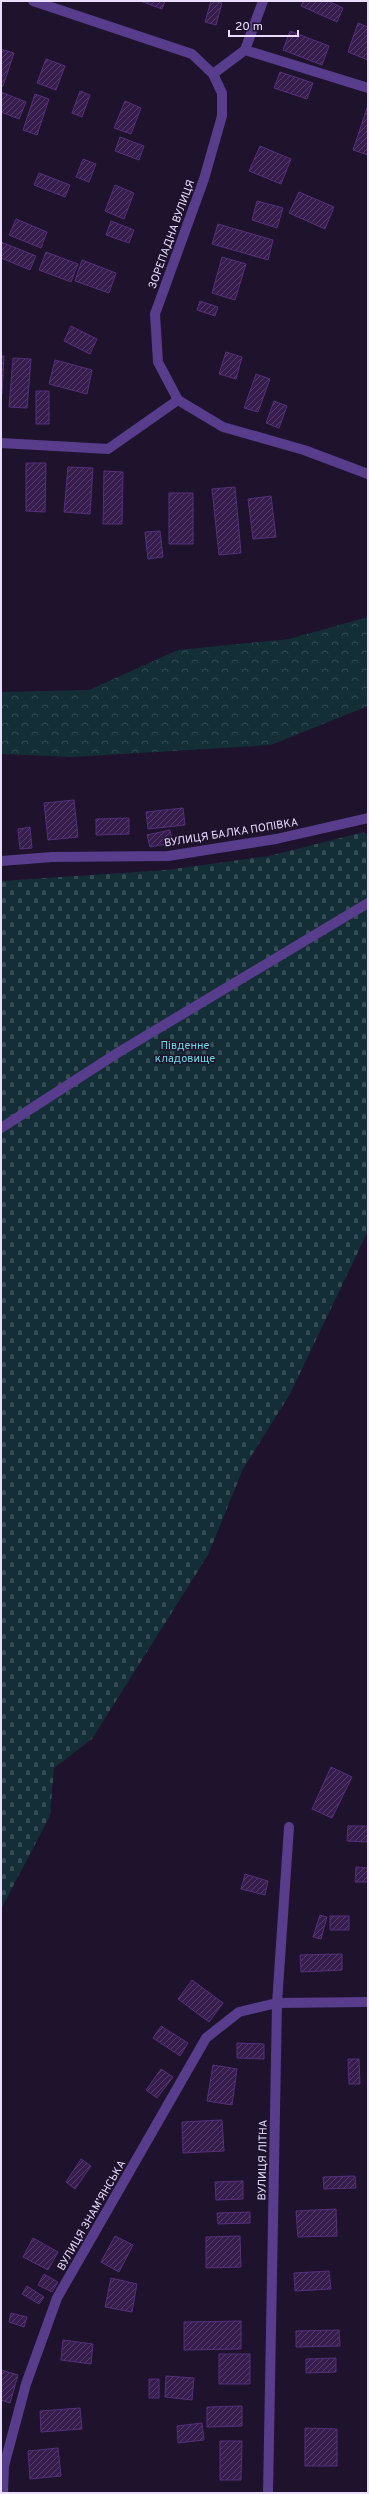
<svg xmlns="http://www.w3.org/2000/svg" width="369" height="2494" viewBox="0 0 369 2494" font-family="Overpass,sans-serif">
	<defs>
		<pattern id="forest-crowns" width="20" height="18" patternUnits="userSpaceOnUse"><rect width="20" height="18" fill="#142e37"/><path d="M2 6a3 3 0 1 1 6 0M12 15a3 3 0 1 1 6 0" fill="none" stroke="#364c55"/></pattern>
		<pattern id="cemetery-stones" width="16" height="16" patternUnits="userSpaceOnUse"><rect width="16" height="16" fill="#142e37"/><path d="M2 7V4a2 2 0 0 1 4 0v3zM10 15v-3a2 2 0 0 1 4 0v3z" fill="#364c55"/></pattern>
		<pattern id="building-hatch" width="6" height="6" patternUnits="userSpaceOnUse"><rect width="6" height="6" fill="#361d4e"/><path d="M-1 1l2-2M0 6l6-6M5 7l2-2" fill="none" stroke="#533d69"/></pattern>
	</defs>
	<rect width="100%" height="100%" fill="#1e122d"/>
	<path fill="url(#forest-crowns)" d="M368,617V706L271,745L73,757L1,754V692L89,690L178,650L289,639Z"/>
	<path fill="url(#cemetery-stones)" d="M364,832L368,835V1231L290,1394L243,1469L208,1555L92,1739L54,1768L50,1816L1,1909V881L166,870L269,856Z"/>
	<path fill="url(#building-hatch)" stroke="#55307a" d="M140,1H165L162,9Z
		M211,1L222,3L216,25L205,22Z
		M303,1H328L343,8L337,22L301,6Z
		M358,23L368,27V60L348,52Z
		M290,31L329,46L322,65L283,50Z
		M1,49L14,53L3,86H1Z
		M46,59L65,66L56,90L37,83Z
		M280,72L313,83L307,99L274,88Z
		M80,91L90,95L82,117L72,113Z
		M1,92L26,102L19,119L1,112Z
		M35,94L49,99L37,135L23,130Z
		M125,101L141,108L131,134L114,128Z
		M368,105V155L353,150Z
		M120,137L144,146L139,160L115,151Z
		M260,146L291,159L281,184L249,171Z
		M83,159L96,164L89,182L76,177Z
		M39,173L70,185L65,197L34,185Z
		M115,185L134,193L124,219L105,211Z
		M299,192L334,207L325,229L289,213Z
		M257,201L283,208L277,228L252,220Z
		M16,219L47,232L41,248L9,235Z
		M111,221L134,230L129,243L106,235Z
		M218,224L273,240L268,260L212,244Z
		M1,242L36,256L30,270L1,258Z
		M46,252L78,264L71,282L39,270Z
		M222,257L246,264L235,300L212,293Z
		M82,260L116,273L109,293L75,281Z
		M200,301L218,307L215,316L197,310Z
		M71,326L97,339L90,354L64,341Z
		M226,352L242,357L236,379L219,374Z
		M1,356H4L2,394H1Z
		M13,358L31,359L27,408L9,407Z
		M55,360L92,370L87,394L49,384Z
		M256,374L270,379L258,412L244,408Z
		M36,391H49V424H36Z
		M274,401L287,406L279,428L266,423Z
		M26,463H46L45,512L26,511Z
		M68,467L93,468L90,514L64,512Z
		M104,471L123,472L122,524H103Z
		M235,487L241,553L219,555L212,489Z
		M169,493H193V544H169Z
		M271,496L276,537L253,539L248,499Z
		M160,531L163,557L148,559L145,532Z
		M74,800L78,837L48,840L44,803Z
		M183,808L185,825L148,829L146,812Z
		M129,818V834L96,835V819Z
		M30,827L32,848L20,849L18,829Z
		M170,830L173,843L150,847L147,835Z
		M331,1767L352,1777L332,1818L312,1809Z
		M348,1826H368V1842L347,1841Z
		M356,1867L368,1868V1882H355Z
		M245,1874L268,1881L265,1895L241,1889Z
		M320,1915L327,1917L321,1939L313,1937Z
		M330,1916H349V1930H330Z
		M342,1954V1970L301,1972L300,1955Z
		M192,1980L223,2003L209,2022L178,1999Z
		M161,2026L188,2043L180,2056L153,2038Z
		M237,2043L264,2044V2059L237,2058Z
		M348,2059H359L360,2084H349Z
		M213,2065L237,2069L232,2105L207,2101Z
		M161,2069L173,2077L157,2098L146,2090Z
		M222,2120L224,2151L183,2153L182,2122Z
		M81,2159L91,2166L75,2189L66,2182Z
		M355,2176L356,2188L324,2189L323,2177Z
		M243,2181V2199L216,2200L215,2182Z
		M336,2209L337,2236L298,2237L296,2211Z
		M250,2212V2223L218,2224L217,2213Z
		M115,2236L133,2245L119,2272L101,2262Z
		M240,2236L241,2267L206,2268V2237Z
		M33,2238L58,2252L48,2270L23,2257Z
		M329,2271L331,2289L295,2291L294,2273Z
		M44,2274L58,2282L52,2292L38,2285Z
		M111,2278L137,2284L132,2312L105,2307Z
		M27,2286L44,2297L39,2304L22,2294Z
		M11,2313L27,2317L24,2327L9,2322Z
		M241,2321V2349L184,2350V2322Z
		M339,2330L340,2346L296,2347V2331Z
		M63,2340L93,2344L91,2364L61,2360Z
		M219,2354H250V2384H219Z
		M336,2358V2372L306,2373V2359Z
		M1,2370L18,2375L10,2403L1,2400Z
		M166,2376L194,2378L192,2400L165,2397Z
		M149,2379H159V2398H149Z
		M242,2406V2426L207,2427V2407Z
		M80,2408L82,2429L41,2432L40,2411Z
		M202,2423L204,2440L178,2443L177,2426Z
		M305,2428L337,2429V2466H305Z
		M220,2441H242L241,2480H220Z
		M58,2448L61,2476L30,2479L28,2451Z"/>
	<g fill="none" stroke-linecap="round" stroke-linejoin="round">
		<path stroke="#573d8c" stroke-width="10" d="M33,1L192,54L213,74L222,93V116L204,179L155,314L158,362L178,400
			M245,50L368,88
			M213,74L245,50L263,1
			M178,400L223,427L304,450L368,474
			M1,443L108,449L178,400
			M1,861L52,857L168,856L276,839L368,818
			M1,1128L119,1052L368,903
			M3,2493L4,2466L26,2384L57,2298L206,2038L239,2012L277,2003L368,2002
			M268,2493L277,2003L289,1827"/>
	</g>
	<g text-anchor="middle" stroke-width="3" stroke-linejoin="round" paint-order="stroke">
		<g font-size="11" fill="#ebddff" stroke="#1e122d">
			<text transform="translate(171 234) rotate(-70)" y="4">ЗОРЕПАДНА ВУЛИЦЯ</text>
			<text transform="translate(231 832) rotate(-9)" y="4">ВУЛИЦЯ БАЛКА ПОПІВКА</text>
			<text transform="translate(262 2160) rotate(-89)" y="4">ВУЛИЦЯ ЛІТНА</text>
			<text transform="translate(91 2215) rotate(-60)" y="4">ВУЛИЦЯ ЗНАМ’ЯНСЬКА</text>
		</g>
		<g font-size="11" fill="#67dbe2" stroke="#1e122d">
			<text x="185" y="1049">Південне<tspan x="185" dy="13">кладовище</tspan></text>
		</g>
	</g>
	<rect width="369" height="2494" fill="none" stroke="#ebddff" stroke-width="4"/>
	<path d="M229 30v6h69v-6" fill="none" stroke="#ebddff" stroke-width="2"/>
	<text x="235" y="30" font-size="12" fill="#ebddff" stroke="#1e122d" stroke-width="3" paint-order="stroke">20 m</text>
</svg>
